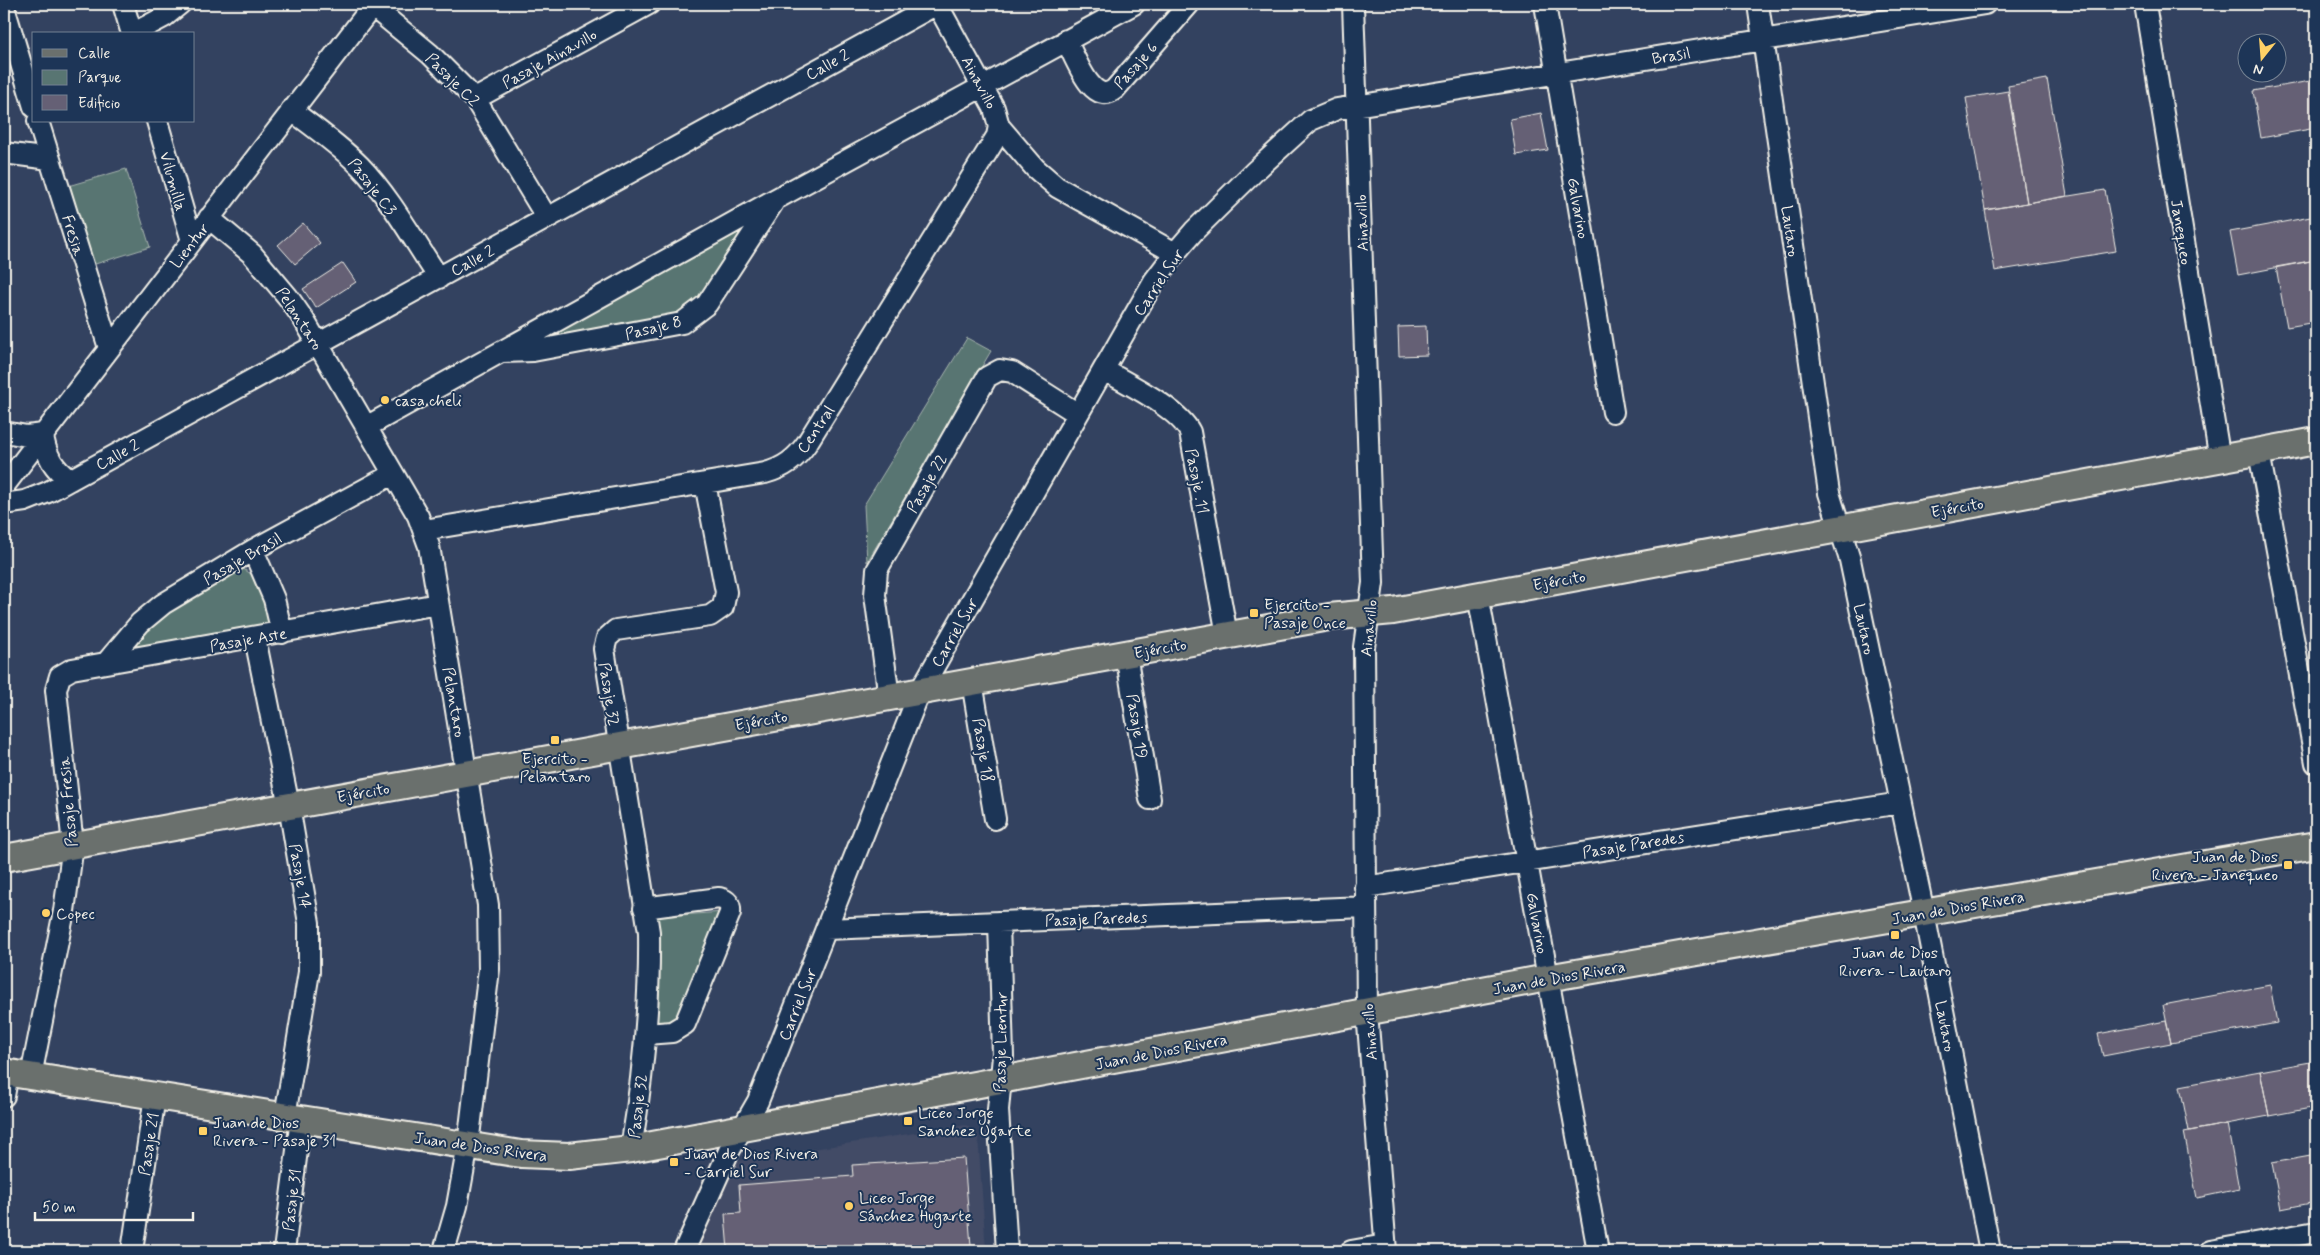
<svg xmlns="http://www.w3.org/2000/svg" width="2320" height="1255" viewBox="0 0 2320 1255" font-family="Mynerve,sans-serif">
	<rect width="100%" height="100%" fill="#334260"/>
	<filter id="ink" filterUnits="userSpaceOnUse"><feTurbulence type="fractalNoise" baseFrequency=".02" numOctaves="2"/><feDisplacementMap in="SourceGraphic" scale="10" xChannelSelector="R" yChannelSelector="G"/><feConvolveMatrix kernelMatrix="1 2 1 2 8 2 1 2 1" color-interpolation-filters="sRGB"/></filter>
	<g filter="url(#ink)">
		<path fill="#424b66" d="M966,1125L978,1135L986,1251H696L737,1161Z"/>
		<path fill="#587572" stroke="#a6b3ad" d="M126,169L150,247L92,265L68,186Z
			M752,216L706,295L680,317L538,341Z
			M967,338L991,351L867,562L864,505Z
			M242,568L251,574L271,618L264,629L131,652L129,648L156,617Z
			M723,912L676,1024H658L652,1017L654,917Z"/>
		<path fill="#656075" stroke="#f4f1e8" d="M2047,79L2067,196L2027,203L2008,86Z
			M2316,80V128L2261,138L2253,91Z
			M2008,91L2027,203L1985,210L1966,98Z
			M1541,113L1548,150L1516,155L1510,119Z
			M2105,190L2116,251L1995,271L1985,210Z
			M2316,216V260L2238,275L2230,232Z
			M303,223L320,243L295,264L278,245Z
			M2316,260V355L2310,323L2287,327L2276,267Z
			M343,263L356,282L316,308L303,289Z
			M1426,326L1427,355L1399,356L1398,327Z
			M2270,985L2277,1023L2171,1043L2163,1005Z
			M2166,1021L2171,1043L2103,1056L2098,1034Z
			M2316,1061V1107L2269,1116L2260,1071Z
			M2260,1071L2269,1116L2189,1131L2180,1086Z
			M2227,1124L2239,1189L2197,1198L2184,1132Z
			M2316,1155V1202L2281,1209L2272,1163Z
			M964,1158L971,1246L966,1247V1251H728L725,1214L741,1213L739,1185L853,1176L852,1165Z"/>
		<g fill="none" stroke-linecap="round" stroke-linejoin="round">
			<defs>
				<path id="minor" d="M123,4L132,34
					M1353,4L1373,583L1364,647L1367,1012L1386,1251
					M1545,4L1613,412
					M1758,4L1829,493L1850,560L1924,913L1990,1251
					M2145,4L2220,460
					M372,6L430,54L475,99L547,218
					M4,7L34,107
					M132,34L164,17L180,4
					M1066,40C1075,56 1092,108 1115,89L1189,4
					M475,99L649,4
					M291,110C315,128 339,145 360,166C390,197 414,241 439,278
					M38,121L109,348
					M157,121L192,241
					M999,126L1035,168L1057,187L1175,253
					M4,153L50,159
					M209,218L252,254L288,297L304,320L418,516L429,546L488,905L489,969L468,1145L457,1206L444,1251
					M503,352L533,351L682,323L707,304L773,203
					M1104,370C1128,384 1178,408 1190,432L1227,635
					M366,427L774,200L1134,4
					M4,432L27,436L43,434C45,454 53,469 70,480
					M2259,452L2316,763
					M4,486L374,4
					M4,504L25,501L48,492L937,4
					M424,530L765,473C784,468 796,459 807,443L997,136L999,126L994,108L937,4
					M253,550L274,599L282,633
					M1478,595L1598,1251
					M255,638L289,806L309,923V972L285,1116
					M1126,654L1150,799
					M106,663L140,623L163,604L253,550L393,474
					M972,682L995,819
					M889,697L875,595L877,570L987,377L1000,370L1012,372L1078,414
					M1365,887L1901,803
					M644,908L719,898C727,900 731,904 730,913L685,1024L672,1032L646,1034
					M999,922L1003,1056L998,1110L1007,1251
					M826,929L1365,907
					M31,1076L64,911L73,845L56,690L60,676L72,669L438,604
					M4,1096L8,1073
					M631,1149C643,1077 650,1004 649,932L604,649L607,638L616,630L710,616L723,607L726,592L705,483
					M132,1251L155,1096
					M284,1251L301,1119
					M684,1251L728,1153L758,1101L920,691L1154,281L1175,253L1194,231L1255,171L1311,120L1337,109L1985,4
					M1351,1251L1385,1245
					M2210,1251L2316,1232"/>
				<path id="major" d="M4,858L1329,617L1393,611L2316,441
					M4,1072L521,1154L569,1156L631,1149L1547,978L2316,845"/>
			</defs>
			<use href="#minor" stroke="#f4f1e8" stroke-width="24"/>
			<use href="#major" stroke="#f4f1e8" stroke-width="30"/>
			<use href="#minor" stroke="#1d3557" stroke-width="20"/>
			<use href="#major" stroke="#6b706d" stroke-width="26"/>
		</g>
	</g>
	<g fill="#ffd166" stroke="#1d3557" stroke-width="2">
		<circle cx="385" cy="400" r="5"/>
		<rect x="1249" y="608" width="10" height="10" rx="2.5"/>
		<rect x="550" y="735" width="10" height="10" rx="2.5"/>
		<rect x="2283" y="860" width="10" height="10" rx="2.5"/>
		<circle cx="46" cy="913" r="5"/>
		<rect x="1890" y="930" width="10" height="10" rx="2.5"/>
		<rect x="903" y="1116" width="10" height="10" rx="2.5"/>
		<rect x="198" y="1126" width="10" height="10" rx="2.5"/>
		<rect x="669" y="1157" width="10" height="10" rx="2.5"/>
		<circle cx="849" cy="1206" r="5"/>
	</g>
	<g text-anchor="middle" stroke-width="4" stroke-linejoin="round" paint-order="stroke">
		<g font-size="16" fill="#f4f1e8" stroke="#1d3557">
			<text transform="translate(1671 55) rotate(-9)" y="6">Brasil</text>
			<text transform="translate(549 58) rotate(-29)" y="6">Pasaje Ainavillo</text>
			<text transform="translate(827 64) rotate(-29)" y="6">Calle 2</text>
			<text transform="translate(1135 65) rotate(-48)" y="6">Pasaje 6</text>
			<text transform="translate(453 79) rotate(45)" y="6">Pasaje C2</text>
			<text transform="translate(980 82) rotate(62)" y="6">Ainavillo</text>
			<text transform="translate(174 181) rotate(74)" y="6">Vilumilla</text>
			<text transform="translate(373 186) rotate(52)" y="6">Pasaje C3</text>
			<text transform="translate(1579 208) rotate(80)" y="6">Galvarino</text>
			<text transform="translate(1361 223) rotate(-92)" y="6">Ainavillo</text>
			<text transform="translate(1791 231) rotate(82)" y="6">Lautaro</text>
			<text transform="translate(2182 232) rotate(81)" y="6">Janequeo</text>
			<text transform="translate(74 235) rotate(73)" y="6">Fresia</text>
			<text transform="translate(189 245) rotate(-52)" y="6">Lientur</text>
			<text transform="translate(472 260) rotate(-29)" y="6">Calle 2</text>
			<text transform="translate(1158 282) rotate(-56)" y="6">Carriel Sur</text>
			<text transform="translate(300 318) rotate(57)" y="6">Pelantaro</text>
			<text transform="translate(653 327) rotate(-14)" y="6">Pasaje 8</text>
			<text transform="translate(815 429) rotate(-56)" y="6">Central</text>
			<text transform="translate(117 454) rotate(-29)" y="6">Calle 2</text>
			<text transform="translate(1198 481) rotate(79)" y="6">Pasaje .11</text>
			<text transform="translate(926 483) rotate(-60)" y="6">Pasaje 22</text>
			<text transform="translate(1957 507) rotate(-10)" y="6">Ejército</text>
			<text transform="translate(242 558) rotate(-30)" y="6">Pasaje Brasil</text>
			<text transform="translate(1559 580) rotate(-10)" y="6">Ejército</text>
			<text transform="translate(1368 628) rotate(-84)" y="6">Ainavillo</text>
			<text transform="translate(1865 629) rotate(78)" y="6">Lautaro</text>
			<text transform="translate(954 632) rotate(-60)" y="6">Carriel Sur</text>
			<text transform="translate(248 639) rotate(-10)" y="6">Pasaje Aste</text>
			<text transform="translate(1160 648) rotate(-10)" y="6">Ejército</text>
			<text transform="translate(610 694) rotate(81)" y="6">Pasaje 32</text>
			<text transform="translate(455 702) rotate(80)" y="6">Pelantaro</text>
			<text transform="translate(761 720) rotate(-10)" y="6">Ejército</text>
			<text transform="translate(1138 726) rotate(81)" y="6">Pasaje 19</text>
			<text transform="translate(984 750) rotate(81)" y="6">Pasaje 18</text>
			<text transform="translate(363 792) rotate(-10)" y="6">Ejército</text>
			<text transform="translate(67 802) rotate(-95)" y="6">Pasaje Fresia</text>
			<text transform="translate(1633 844) rotate(-9)" y="6">Pasaje Paredes</text>
			<text transform="translate(301 876) rotate(80)" y="6">Pasaje 14</text>
			<text transform="translate(1958 907) rotate(-10)" y="6">Juan de Dios Rivera</text>
			<text transform="translate(1096 918) rotate(-2)" y="6">Pasaje Paredes</text>
			<text transform="translate(1538 923) rotate(80)" y="6">Galvarino</text>
			<text transform="translate(1559 977) rotate(-10)" y="6">Juan de Dios Rivera</text>
			<text transform="translate(797 1004) rotate(-68)" y="6">Carriel Sur</text>
			<text transform="translate(1946 1026) rotate(79)" y="6">Lautaro</text>
			<text transform="translate(1369 1032) rotate(-94)" y="6">Ainavillo</text>
			<text transform="translate(1000 1042) rotate(-89)" y="6">Pasaje Lientur</text>
			<text transform="translate(1161 1051) rotate(-11)" y="6">Juan de Dios Rivera</text>
			<text transform="translate(637 1106) rotate(-83)" y="6">Pasaje 32</text>
			<text transform="translate(148 1144) rotate(-81)" y="6">Pasaje 21</text>
			<text transform="translate(481 1146) rotate(8)" y="6">Juan de Dios Rivera</text>
			<text transform="translate(291 1200) rotate(-83)" y="6">Pasaje 31</text>
		</g>
		<g font-size="16" fill="#f4f1e8" stroke="#1d3557" text-anchor="start">
			<text x="395" y="406">casa cheli</text>
			<text x="1264" y="610">Ejercito -<tspan x="1264" dy="18">Pasaje Once</tspan></text>
			<text x="555" y="764" text-anchor="middle">Ejercito -<tspan x="555" dy="18">Pelantaro</tspan></text>
			<text x="2278" y="862" text-anchor="end">Juan de Dios<tspan x="2278" dy="18">Rivera - Janequeo</tspan></text>
			<text x="56" y="919">Copec</text>
			<text x="1895" y="958" text-anchor="middle">Juan de Dios<tspan x="1895" dy="18">Rivera - Lautaro</tspan></text>
			<text x="918" y="1118">Liceo Jorge<tspan x="918" dy="18">Sanchez Ugarte</tspan></text>
			<text x="213" y="1128">Juan de Dios<tspan x="213" dy="18">Rivera - Pasaje 31</tspan></text>
			<text x="684" y="1159">Juan de Dios Rivera<tspan x="684" dy="18">- Carriel Sur</tspan></text>
			<text x="859" y="1203">Liceo Jorge<tspan x="859" dy="18">Sánchez Hugarte</tspan></text>
		</g>
	</g>
	<rect width="2320" height="1255" fill="none" stroke="#1d3557" stroke-width="20"/>
	<rect x="10" y="10" width="2300" height="1235" fill="none" stroke="#f4f1e8" stroke-width="2" filter="url(#ink)"/>
	<rect x="32" y="32" width="162" height="90" fill="#1d3557" stroke="#738091"/>
	<rect x="42" y="49" width="25" height="8" fill="#6b706d" stroke="#738091"/>
	<text x="78" y="58" font-size="15" fill="#f4f1e8">Calle</text>
	<rect x="42" y="70" width="25" height="15" fill="#587572" stroke="#738091"/>
	<text x="78" y="82" font-size="15" fill="#f4f1e8">Parque</text>
	<rect x="42" y="95" width="25" height="15" fill="#656075" stroke="#738091"/>
	<text x="78" y="108" font-size="15" fill="#f4f1e8">Edificio</text>
	<g transform="translate(2262 58) rotate(197)"><circle r="24" fill="#1d3557" stroke="#738091"/>
	<path d="M0-4L9 19L0 12L-9 19Z" fill="#ffd166"/>
	<text y="-8" font-size="14" font-weight="bold" text-anchor="middle" fill="#f4f1e8">N</text>
	</g>
	<path d="M35 1212v8h158v-8" fill="none" stroke="#f4f1e8" stroke-width="2.5"/>
	<text x="42" y="1212" font-size="15" fill="#f4f1e8" stroke="#1d3557" stroke-width="4" paint-order="stroke">50 m</text>
</svg>
